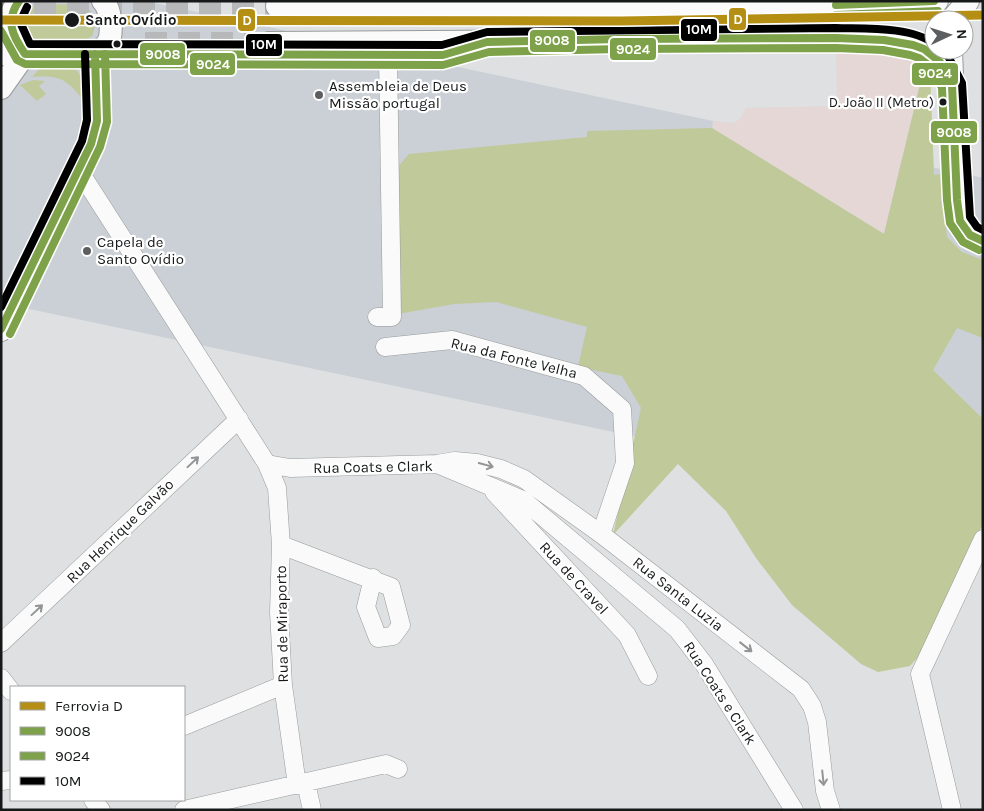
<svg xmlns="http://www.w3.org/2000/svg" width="984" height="811" viewBox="0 0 984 811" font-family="Karla,sans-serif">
	<rect width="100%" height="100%" fill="#dee0e2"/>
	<path fill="#cad0d5" d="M1,1H145L983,178V510L1,303Z"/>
	<path fill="#e4d7d5" d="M836,53H887L914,58L925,63L884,234L712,128L713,121L734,123L741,118L746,108L837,106Z"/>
	<path fill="#c0c999" d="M79,4C94,8 98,22 92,36L83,42L34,44L29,41L19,23L25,10L34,5Z
		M925,63L930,70L934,175L940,174L947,237L962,252L983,260V338L957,328L933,370L983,419V524L919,656L910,666L878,672L861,664L792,605L756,558L726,511L678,464L613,535L641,408L622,376L578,367L587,327L496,302L454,304L398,314L396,169L409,154L587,137V131L712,128L884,234Z
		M59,65C84,67 82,79 84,101C66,79 61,75 32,77L41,67Z
		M33,80L45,81L39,86L46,94L37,101L20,85Z"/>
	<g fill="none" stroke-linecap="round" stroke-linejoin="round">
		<path stroke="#b6b8ba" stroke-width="22" stroke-dasharray="22 11" stroke-linecap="butt" d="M1,8L277,6
			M145,43H269"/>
		<defs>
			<path id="minor" d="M80,172L267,464L277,488L281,545L279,612L283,685L297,785
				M377,317H392L388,56
				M385,347L452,340L584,376L622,409L625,463L601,534
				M267,464L290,468L437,464L455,461L477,463L501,469L524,479L601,534L801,689L812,706L817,722L825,791L831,810
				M437,464L523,500L677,629L704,664L794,810
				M494,492L627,635L648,676
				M281,545L391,587L401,625L393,636L378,638L366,607L373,578
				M1,643L239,419
				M1,678L11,691
				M184,726L283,685
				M1,781L11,780
				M306,783L312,810
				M93,800L101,810
				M184,810L386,764L398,769
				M952,810L920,674L983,539"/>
			<path id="major" d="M19,1C2,22 12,35 25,54
				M277,6L576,7L902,4L937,1
				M954,20L955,16L968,1
				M269,43L868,39C915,42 929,42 952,85
				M951,50L957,200C960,220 964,231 983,241
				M98,53L292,56
				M1,54L98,53C103,48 109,44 110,37C112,26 110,8 103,1
				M1,88L25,54
				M1,330L91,144L97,121L95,54"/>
		</defs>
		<use href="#minor" stroke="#989a9a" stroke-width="19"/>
		<use href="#major" stroke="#989a9a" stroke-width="24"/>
		<use href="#minor" stroke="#fafafb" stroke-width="18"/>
		<use href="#major" stroke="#fafafb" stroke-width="22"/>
		<defs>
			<path id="bus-1" d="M19,1C5,21 12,35 25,54L443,55L487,42L621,39L836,38L884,40L913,45L924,49L940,62L952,85L957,200L960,221L970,235L983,241
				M836,5L934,1
				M1,329L91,144L97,121L95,54"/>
			<path id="bus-2" d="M836,15L938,11
				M1,31L17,60L25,64L443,65L489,52L621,49L836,48L883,50L910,55L919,58L932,68L942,88L947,200L950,223L963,242L979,250
				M10,334L100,147L107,122L105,54"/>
			<path id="bus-3" d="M27,7L20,22L30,44L442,45L487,32L836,28C863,29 912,26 934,44
				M941,50L948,56L962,83L970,217L977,227L983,230
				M1,307L82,141L87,120L85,54"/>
		</defs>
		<use href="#bus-1" stroke="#fff" stroke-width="11"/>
		<use href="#bus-2" stroke="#fff" stroke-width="11"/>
		<use href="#bus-3" stroke="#fff" stroke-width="11"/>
		<use href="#bus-1" stroke="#7ea249" stroke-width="8"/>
		<use href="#bus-2" stroke="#7ea249" stroke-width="8"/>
		<use href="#bus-3" stroke="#000" stroke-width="8"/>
		<defs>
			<path id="rail-1" d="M1,20L621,21L983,15"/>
		</defs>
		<use href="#rail-1" stroke="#fff" stroke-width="12"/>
		<use href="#rail-1" stroke="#b58f14" stroke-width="9"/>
	</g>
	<defs><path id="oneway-shaft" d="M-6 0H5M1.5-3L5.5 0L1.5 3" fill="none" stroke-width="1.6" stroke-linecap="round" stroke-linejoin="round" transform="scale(1.25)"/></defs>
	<g stroke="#939495">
		<use href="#oneway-shaft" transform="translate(193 462) rotate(-43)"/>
		<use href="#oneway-shaft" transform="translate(486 465) rotate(15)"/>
		<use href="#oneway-shaft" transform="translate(37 610) rotate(-43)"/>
		<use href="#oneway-shaft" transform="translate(746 647) rotate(38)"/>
		<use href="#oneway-shaft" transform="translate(823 778) rotate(84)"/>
	</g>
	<g fill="#161819" stroke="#fff" stroke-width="2">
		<circle cx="72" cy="20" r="8"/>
		<circle cx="117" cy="44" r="4.5"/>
		<circle cx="943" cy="102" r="4.5"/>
	</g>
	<g fill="#5c5e5f" stroke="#fff" stroke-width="2">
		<circle cx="319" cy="95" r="5"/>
		<circle cx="87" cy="251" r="5"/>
	</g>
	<g text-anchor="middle" stroke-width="4.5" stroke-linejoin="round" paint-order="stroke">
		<g font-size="14" fill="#161819" stroke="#fff" text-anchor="end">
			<text x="934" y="107">D. João II (Metro)</text>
		</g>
		<g font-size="15" font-weight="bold" fill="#161819" stroke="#fff" text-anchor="start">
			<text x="85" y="25">Santo Ovídio</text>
		</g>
		<g font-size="15" fill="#161819" stroke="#fff" text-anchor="start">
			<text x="329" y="91">Assembleia de Deus<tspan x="329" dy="17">Missão portugal</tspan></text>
			<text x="97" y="247">Capela de<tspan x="97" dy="17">Santo Ovídio</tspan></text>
		</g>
		<g font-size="15" fill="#161819" stroke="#fff">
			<text transform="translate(514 358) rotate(14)" y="5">Rua da Fonte Velha</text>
			<text transform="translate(373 467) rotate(-1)" y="5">Rua Coats e Clark</text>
			<text transform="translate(120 531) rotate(-44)" y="5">Rua Henrique Galvão</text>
			<text transform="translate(574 578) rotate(47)" y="5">Rua de Cravel</text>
			<text transform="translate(678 594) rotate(38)" y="5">Rua Santa Luzia</text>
			<text transform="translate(282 624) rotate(-91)" y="5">Rua de Miraporto</text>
			<text transform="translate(720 693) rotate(57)" y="5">Rua Coats e Clark</text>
		</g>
	</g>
	<g stroke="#fff" stroke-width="2">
		<rect x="728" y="7" width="19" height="24" rx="5" fill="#b58f14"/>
		<rect x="237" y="8" width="19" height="24" rx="5" fill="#b58f14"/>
		<rect x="680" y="18" width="38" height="24" rx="5" fill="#000"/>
		<rect x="529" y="29" width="47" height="24" rx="5" fill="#7ea249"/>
		<rect x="245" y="33" width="38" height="24" rx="5" fill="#000"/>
		<rect x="609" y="37" width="48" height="24" rx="5" fill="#7ea249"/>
		<rect x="139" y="42" width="47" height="24" rx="5" fill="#7ea249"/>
		<rect x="189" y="52" width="47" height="24" rx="5" fill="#7ea249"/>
		<rect x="911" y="62" width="48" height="24" rx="5" fill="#7ea249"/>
		<rect x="930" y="120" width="48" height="24" rx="5" fill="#7ea249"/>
	</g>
	<g font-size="14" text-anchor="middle" font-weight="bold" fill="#fff">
		<text x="738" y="24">D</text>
		<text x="247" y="25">D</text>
		<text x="699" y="34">10M</text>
		<text x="552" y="45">9008</text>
		<text x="264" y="49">10M</text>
		<text x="633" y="54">9024</text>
		<text x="163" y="59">9008</text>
		<text x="213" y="69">9024</text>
		<text x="935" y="78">9024</text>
		<text x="954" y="137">9008</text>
	</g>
	<rect width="984" height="811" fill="none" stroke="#161819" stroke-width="5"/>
	<rect x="10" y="686" width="175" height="115" fill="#ffffff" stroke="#a2a3a3"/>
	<rect x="20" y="702" width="25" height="8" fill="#b58f14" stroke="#a2a3a3"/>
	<text x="55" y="711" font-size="15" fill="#161819">Ferrovia D</text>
	<rect x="20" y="727" width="25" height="8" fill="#7ea249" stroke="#a2a3a3"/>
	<text x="55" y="736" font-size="15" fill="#161819">9008</text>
	<rect x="20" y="752" width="25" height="8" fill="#7ea249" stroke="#a2a3a3"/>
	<text x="55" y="761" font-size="15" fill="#161819">9024</text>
	<rect x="20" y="777" width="25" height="8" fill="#000000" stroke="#a2a3a3"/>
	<text x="55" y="786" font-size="15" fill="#161819">10M</text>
	<g transform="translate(949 35) rotate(86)"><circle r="24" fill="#ffffff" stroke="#a2a3a3"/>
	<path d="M0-4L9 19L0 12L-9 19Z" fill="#5c5e5f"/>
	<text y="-8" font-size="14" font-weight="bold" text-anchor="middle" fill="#161819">N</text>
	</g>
</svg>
